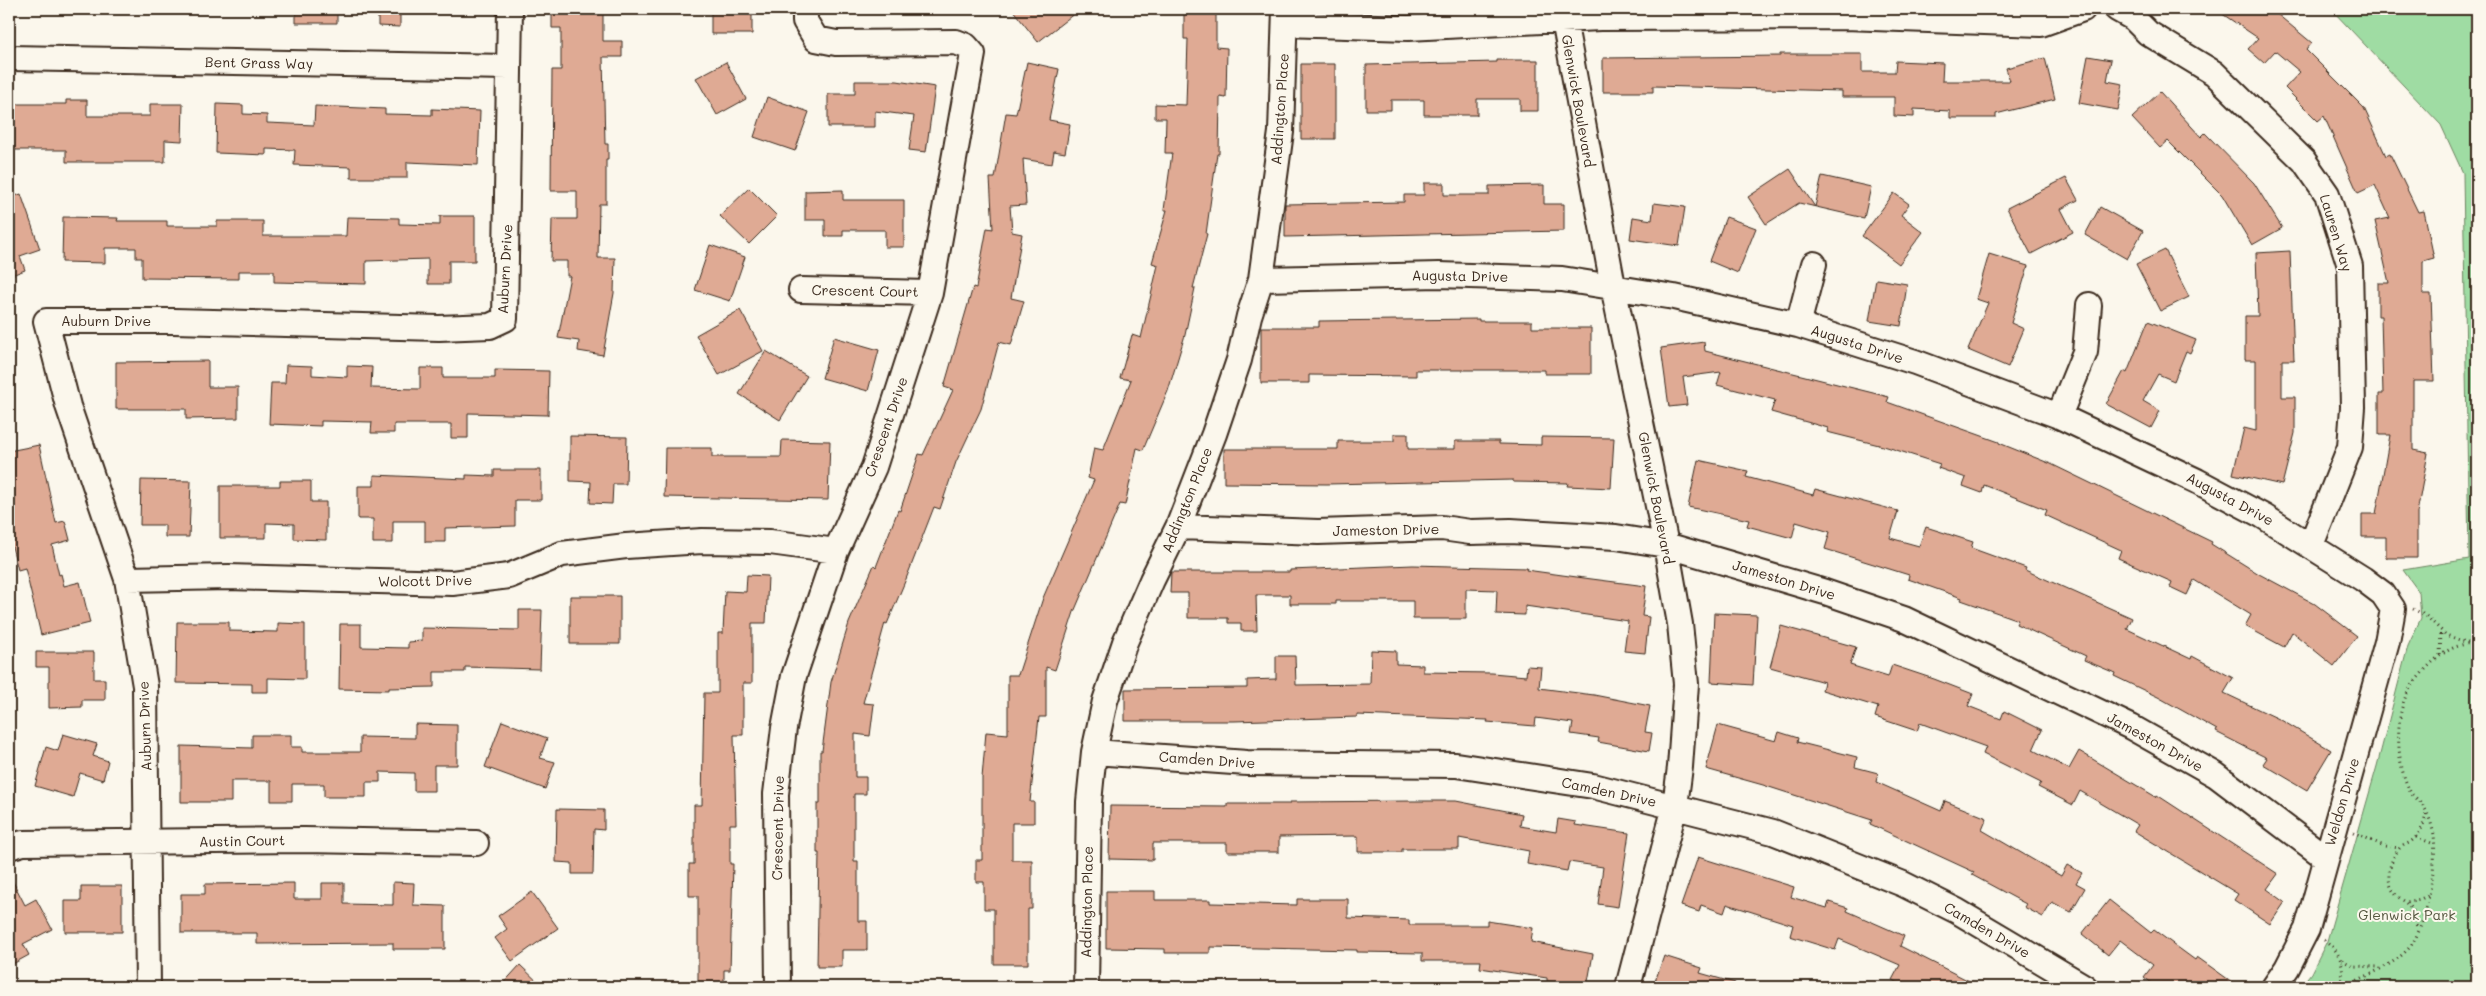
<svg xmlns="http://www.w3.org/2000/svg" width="2486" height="996" viewBox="0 0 2486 996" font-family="Mali,sans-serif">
	<rect width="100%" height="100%" fill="#fbf7ec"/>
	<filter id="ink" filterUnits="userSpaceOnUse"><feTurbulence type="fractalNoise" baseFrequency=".02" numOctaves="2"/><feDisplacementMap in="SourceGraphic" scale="10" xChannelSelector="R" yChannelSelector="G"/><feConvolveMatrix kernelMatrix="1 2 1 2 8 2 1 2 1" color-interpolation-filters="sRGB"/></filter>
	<g filter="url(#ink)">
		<path fill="#9fdca3" stroke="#6d8360" d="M2331,9H2477V987H2300L2311,973L2327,941L2377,766L2408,646L2421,618L2419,592L2403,570L2469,559L2463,173L2441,125Z"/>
		<path fill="#dfaa94" stroke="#3b2a1e" d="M296,9H337V23H296Z
			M378,9H400V27L378,26Z
			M552,9H603V41H622V57H603L605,144H608V160H606V204H599L598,258H615L614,293L603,355L578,351L579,341L558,338L570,276H567V261H551L552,219H577V191H551L552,70H561V28H552Z
			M711,9H752V34H711Z
			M1012,9H1080L1038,42Z
			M1184,9H1216V47L1227,48L1226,98L1220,97L1219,154H1217L1206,234H1207L1193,288H1195L1185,335L1168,391L1143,450L1137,448L1125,505L1120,504L1074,612L1055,670L1046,667V717H1039L1030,802H1034V823H1012V860H1032V909H1028V964H994V909H984V882H976V860H982V778L986,732L1008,734V675H1018L1043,598L1094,480L1088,478L1094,448L1103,450L1131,380L1120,378L1132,335L1141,338L1158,265L1152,263L1167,210H1164L1172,153H1165L1166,118H1155V104L1186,105L1188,39H1184Z
			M2215,9H2271L2312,43L2306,50L2364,108L2386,156L2390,154L2418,212L2424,211L2434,258L2423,261V294H2431L2434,381H2413V450L2428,453L2417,513V558H2386V537H2362V514H2376L2390,435H2379V394H2383L2381,316H2378V283H2389L2375,221L2390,218L2375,185L2358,193L2324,116L2318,121L2285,88L2300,72L2275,51L2264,63L2248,49L2258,38Z
			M1780,54H1862V72H1895L1896,61L1943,63L1942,81H2010L2006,68L2045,58L2055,99L1996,114V118H1950V111L1914,109V117L1894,116V97H1842V91L1653,86V92H1603V58L1780,56Z
			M2088,56L2111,60L2107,81L2123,84L2118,110L2079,103Z
			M1497,60H1538V111H1520V99H1477V115H1424V100H1391V110H1366V65L1497,62Z
			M726,62L746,99L717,115L696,78Z
			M1027,62L1059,69L1049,120L1070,124L1065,153L1054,151L1052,164L1023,159L1026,205L1010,206L1012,232L1022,234L1011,298L1024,301L1011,345L999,342L981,409L956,462L940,509L934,507L906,579L887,624L885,623L863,703L874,704L870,736L855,734V777H866V794H854V861H858V921H867V950H842V967H817L819,853H817V804H820V751H822L831,682L849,623L874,565L876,567L898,510L900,511L919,454L923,455L953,390L944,387L973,287L976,288L987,228L993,229L990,178H995L1006,113L1016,114Z
			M1301,64H1335V139H1301Z
			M855,81H897L935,87L926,152L909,150L914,116L875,111V127H828V94H855Z
			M2160,92L2201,137L2205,133L2254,183L2282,228L2252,245L2222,195L2168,141L2160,148L2132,118Z
			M767,97L809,112L795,151L754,137Z
			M66,100H87V116H150V104H183L182,141L165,140V162H66V150H9V104H66Z
			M217,104L243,105V114L267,115V123L314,125L315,106L385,109V114L432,115V109L480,111L478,165L407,162V178H351V167L294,165L295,150L266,149V155L216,153Z
			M1790,169L1815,207L1822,176L1871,187L1864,218L1799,203L1766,224L1748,197Z
			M2066,178L2078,200L2061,209L2073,232L2031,254L2007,208Z
			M1424,183H1444V195H1489V186L1544,185V204H1564V231L1285,237V204L1404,202V195H1424Z
			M749,188L777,216L749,244L720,216Z
			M843,190V200H904V247H885V230H843V236H825V220H805V191Z
			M1894,193L1909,204L1901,215L1923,232L1899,264L1862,236Z
			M21,194L40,249L20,256L25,270L9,276V198Z
			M1654,203L1685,207L1679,246L1630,239L1633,217L1652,220Z
			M2100,207L2143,231L2127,259L2085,235Z
			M440,216H475V261H449V284H428V259L366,261V284L274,282V271H239V279L142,278V258H136V248H105V263L62,262L63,217L118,218L117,221H167V226H217V221H263V236H346L347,217L399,218V224L440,225Z
			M1726,217L1756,228L1738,273L1709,261Z
			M710,245L745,257L730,301L695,290Z
			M2165,250L2189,297L2160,311L2136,264Z
			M2290,251L2294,360H2282V397H2295V433L2282,485L2233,474L2244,428L2256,431V360H2245V316H2258L2256,253Z
			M1989,254L2028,266L2011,323L2024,329L2008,367L1968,350L1988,303L1976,299Z
			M1876,279L1907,284L1901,326L1869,321Z
			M740,310L763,351L719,375L696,335Z
			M1479,319V321H1532V328H1591V374H1545V370H1416V376L1309,375V383H1261V327H1319V321Z
			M2148,321L2196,340L2190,353L2186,351L2174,381L2158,374L2143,401L2160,411L2151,428L2106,404L2124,371L2127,373Z
			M834,337L879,350L868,391L822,378Z
			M1704,342L1705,351L1889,397L1887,402L1999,442V443L2051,464L2212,542L2211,544L2259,574L2315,604L2357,636L2334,666L2292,632L2284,647L2245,626L2251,615L2194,580L2187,595L2170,587L2172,582L2118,558L2121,550L2045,515L2047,510L1984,485L1982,493L1963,486L1966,478L1938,468L1940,464L1887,447L1827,432L1828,428L1771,412L1775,400L1717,385L1721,372L1683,377L1687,405L1669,407L1661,348Z
			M766,351L807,376L780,420L739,394Z
			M208,361V387H238V418L186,419V409H116V362Z
			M286,365L312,366V375L347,377V366L372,367L371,388L420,389V368H443V378H495V370L549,371L548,415L468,413V438H451V424H394V433H371L372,422L321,421V426L269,424L271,383H285Z
			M1394,434H1408V449H1455V441H1499V444L1541,445V437L1614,438L1611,488L1567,486L1568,483L1513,482V480L1327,484L1224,483V449H1338V441H1394Z
			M570,436L627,437L626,484H613L612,504L590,503L591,482L570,481Z
			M782,440L830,441L828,500L664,497L665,448H712V457H781Z
			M39,445L56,523L65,521L70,540L52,545L59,575L61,574L64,586L80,582L90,623L41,635L25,568L18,570L9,535V451Z
			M1698,460L1748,471L1746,477L1813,495L1815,489L1898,511L1890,538L1919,546L1926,527L1973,542L1971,548L2026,568L2025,570L2132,618L2127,629L2191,659L2192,656L2233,678L2224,693L2281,720L2331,750L2307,790L2263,764L2267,758L2216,732L2217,730L2158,697L2114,676L2115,673L2084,660L2086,656L2016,624L2018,620L1961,600L1962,598L1908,579L1909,575L1825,549L1830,532L1796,522L1792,538L1747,526L1749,520L1688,507Z
			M494,470H541V500H515V526L445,528V542H425V521H393V543H373V519H358V486H374V475L466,479V475L494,476Z
			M141,480L191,481L189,537H165V525H140Z
			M280,481H311V502H326V540L294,539V524L266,523V538H220V486H280Z
			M1413,565L1527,568L1526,570L1584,578L1646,586L1642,616L1649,617L1645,653L1624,651L1628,621L1525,606V615L1496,614L1497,590L1466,589V619H1413V601H1336V604H1290V595H1256L1257,631H1241V623H1228V618H1188V593H1170L1171,572H1290V570Z
			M747,575L768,576L766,623H752V683H743V735H734L736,824H730V864H733L730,970H724V987H698V896H689V864H694V805H702L704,693H718V633H723L725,591L746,592Z
			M570,596H620V644H570Z
			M519,610H542L540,669L465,667V672H434V687L389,688V690L339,689L340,624H361V647L408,648V642L422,641V628L519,630Z
			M1714,613L1757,615L1753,685L1711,682Z
			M177,622H229V631L278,632V623L305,624V679L268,678V692H252V684L176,683Z
			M1781,626L1856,647L1850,665L1888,677L1892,665L1934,679L1973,694L1968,706L2001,719L2004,711L2042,730L2033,750L2069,769L2079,751L2156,797L2157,795L2278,874L2267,889L2285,902L2270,924L2234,900L2238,894L2134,831L2138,825L2080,791L2073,805L2038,787L2041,783L1983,754L1986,747L1920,723L1917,731L1875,717L1878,707L1822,690L1824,682L1770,667Z
			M1371,650L1396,651V664L1423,665V672L1492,673L1526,676L1527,666L1541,667L1539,688L1594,695L1650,706L1645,732L1652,733L1649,751L1598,742L1599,738L1571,734L1573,723L1536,718L1535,726L1487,722L1488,720L1357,715V717L1234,721H1125V689L1247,688V680L1276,679V656H1295L1296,685L1370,684Z
			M36,652H94V679H105V700H82V707L49,708V667H36Z
			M502,721L547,738L540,758L555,762L545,789L485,767Z
			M415,724L457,725V765H434V791H414V773L380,772V782H366V797H324V784H292V801H271V781H231V802H181V746L252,748V735H291V747H302V752H360V737L415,738Z
			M1718,725L1776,741L1779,732L1798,738L1797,742L1857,757L1855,767L1878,773L1876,782L1941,811L1945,801L1987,818L1982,830L2061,876L2067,865L2082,873L2076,883L2085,888L2071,912L2052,902L2043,917L2024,907L2026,904L1972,875L1974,872L1870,824L1872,820L1763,785L1706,769Z
			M63,734L97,744L93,756L108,761L103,780L80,773L73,797L35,786L46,747L58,751Z
			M1413,801H1456L1522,814L1520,826L1556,832L1558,819L1576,822L1575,825L1629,833L1618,907L1598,904L1603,867L1569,862L1567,871L1527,864L1529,851L1459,838V849H1402V852H1358V836L1279,837V852H1227V843H1153V860L1109,859L1110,806L1227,807V804H1290V802Z
			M557,809L604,810V830L594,829L593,874H572V863L556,862Z
			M1698,857L1794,887L1791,897L1827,908L1829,902L1848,908L1847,911L1904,936L1900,946L1981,987H1907L1892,980L1900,965L1839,939L1835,950L1790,936L1793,925L1727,904L1724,913L1701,905L1699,912L1681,906Z
			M9,874L25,905L36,899L52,929L23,944L29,955L9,966Z
			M393,882L414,883L413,905L445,906V949H393V943L257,944V933H181V894H205V884L294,883V899H322V883H344V904L393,905Z
			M81,886H122V932H65V901H81Z
			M1106,891H1155V900H1210V903L1297,905V899H1348V918L1409,920V925H1487V921L1533,928L1531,942L1593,954L1587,987H1580L1547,981V978L1480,968L1481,961H1422V953L1357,952V950L1210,947V953H1165V949L1106,948Z
			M532,892L558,928L512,961L495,938L507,929L498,916Z
			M2109,900L2151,933L2154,930L2195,960L2197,957L2239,987H2157L2144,977L2153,965L2120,940L2108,955L2082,934Z
			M1664,956L1702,968L1700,973L1735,983V987H1653Z
			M520,965L543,987H500Z"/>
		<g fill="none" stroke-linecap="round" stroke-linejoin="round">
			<defs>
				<path id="minor" d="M1562,9L1613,286L1666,545L1680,624L1686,684L1680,767L1675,806L1628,987
					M2117,9L2133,18L2148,33L2214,73L2304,161L2327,194L2350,266L2353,407L2350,447L2311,545
					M1285,24L1408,28L1600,18L1845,17L2041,24L2083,9
					M9,58L509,67
					M1261,279L1439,275L1562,279L1674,297L1798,325L1915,362L2059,416L2197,481L2263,516L2363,579L2383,594L2393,609L2387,642L2307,929L2287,968L2274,987
					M801,290L930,293
					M1798,325L1814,264
					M2059,416L2085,352L2089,305
					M1178,527L1318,532L1442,528L1470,532L1511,531L1616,537L1666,545L1825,592L1904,619L2131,727L2216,775L2326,858
					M127,579L229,577L452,583L509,576L562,554L626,546L702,541L770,542L836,551
					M1094,752L1247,763L1456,765L1593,786L1773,832L1903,884L1957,911L2085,987
					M9,847L23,843L304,840L476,843
					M148,987L145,686L127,579L68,406L46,321H174L439,328L490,326L505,319L510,9
					M778,987L776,794L784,728L794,676L836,551L874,467L930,293L973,54L966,46L956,42L836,43L816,39L805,21V9
					M1086,987L1089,802L1094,752L1105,701L1125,642L1152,580L1178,527L1214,434L1239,360L1249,316L1261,279L1281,132L1285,9"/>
			</defs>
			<use href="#minor" stroke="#3b2a1e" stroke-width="28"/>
			<path stroke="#3b2a1e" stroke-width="3" stroke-dasharray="1 4" stroke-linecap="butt" d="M2413,609L2425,615L2446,635L2468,643
				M2440,655L2441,632
				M2426,814C2424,826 2419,836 2409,843C2405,845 2401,846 2399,849C2385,867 2384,891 2406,902L2421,899L2428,895
				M2353,832L2384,846L2399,848
				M2416,837L2434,844
				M2406,903L2413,911L2417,928
				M2324,940C2341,951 2347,969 2339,987
				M2342,960L2353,966L2379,967
				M2344,987C2366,975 2403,963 2415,939C2428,915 2437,862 2434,835C2432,825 2428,812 2422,804C2419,800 2414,797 2411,793C2396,767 2393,712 2411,687C2414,682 2419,677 2423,672C2438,655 2454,643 2477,643"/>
			<use href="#minor" stroke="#fbf7ec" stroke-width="24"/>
		</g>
	</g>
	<g text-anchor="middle" stroke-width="4" stroke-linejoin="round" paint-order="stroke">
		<g font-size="14" fill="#3b2a1e" stroke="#fbf7ec">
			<text transform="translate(259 63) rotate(1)" y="5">Bent Grass Way</text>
			<text transform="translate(1578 101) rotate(80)" y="5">Glenwick Boulevard</text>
			<text transform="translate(1280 109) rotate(-86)" y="5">Addington Place</text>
			<text transform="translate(2336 233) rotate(73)" y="5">Lauren Way</text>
			<text transform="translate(505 269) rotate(-87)" y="5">Auburn Drive</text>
			<text transform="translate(1460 276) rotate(1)" y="5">Augusta Drive</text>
			<text transform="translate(865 291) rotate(1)" y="5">Crescent Court</text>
			<text x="106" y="326">Auburn Drive</text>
			<text transform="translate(1857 344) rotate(18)" y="5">Augusta Drive</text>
			<text transform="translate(886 427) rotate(-71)" y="5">Crescent Drive</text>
			<text transform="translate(1656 498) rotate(79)" y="5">Glenwick Boulevard</text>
			<text transform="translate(2230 499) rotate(28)" y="5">Augusta Drive</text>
			<text transform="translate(1187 500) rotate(-68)" y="5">Addington Place</text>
			<text transform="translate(1386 530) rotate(-1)" y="5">Jameston Drive</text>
			<text transform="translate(1784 580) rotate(17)" y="5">Jameston Drive</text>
			<text transform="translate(425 581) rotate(-1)" y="5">Wolcott Drive</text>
			<text transform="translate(145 726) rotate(-92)" y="5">Auburn Drive</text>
			<text transform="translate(2155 742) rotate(29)" y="5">Jameston Drive</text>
			<text transform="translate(1207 760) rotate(4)" y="5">Camden Drive</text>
			<text transform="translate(1609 792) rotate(12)" y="5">Camden Drive</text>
			<text transform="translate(2342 802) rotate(-74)" y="5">Weldon Drive</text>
			<text transform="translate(778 828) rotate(-89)" y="5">Crescent Drive</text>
			<text transform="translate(242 841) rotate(-1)" y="5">Austin Court</text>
			<text transform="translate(1087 902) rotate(-89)" y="5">Addington Place</text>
			<text transform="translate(1987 930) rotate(30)" y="5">Camden Drive</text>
		</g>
		<g font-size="14" fill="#54563f" stroke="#fbf7ec">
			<text x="2407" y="920">Glenwick Park</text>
		</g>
	</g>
	<rect width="2486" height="996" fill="none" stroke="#fbf7ec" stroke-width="30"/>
	<rect x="15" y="15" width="2456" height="966" fill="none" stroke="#3b2a1e" stroke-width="2" filter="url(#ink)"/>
</svg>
